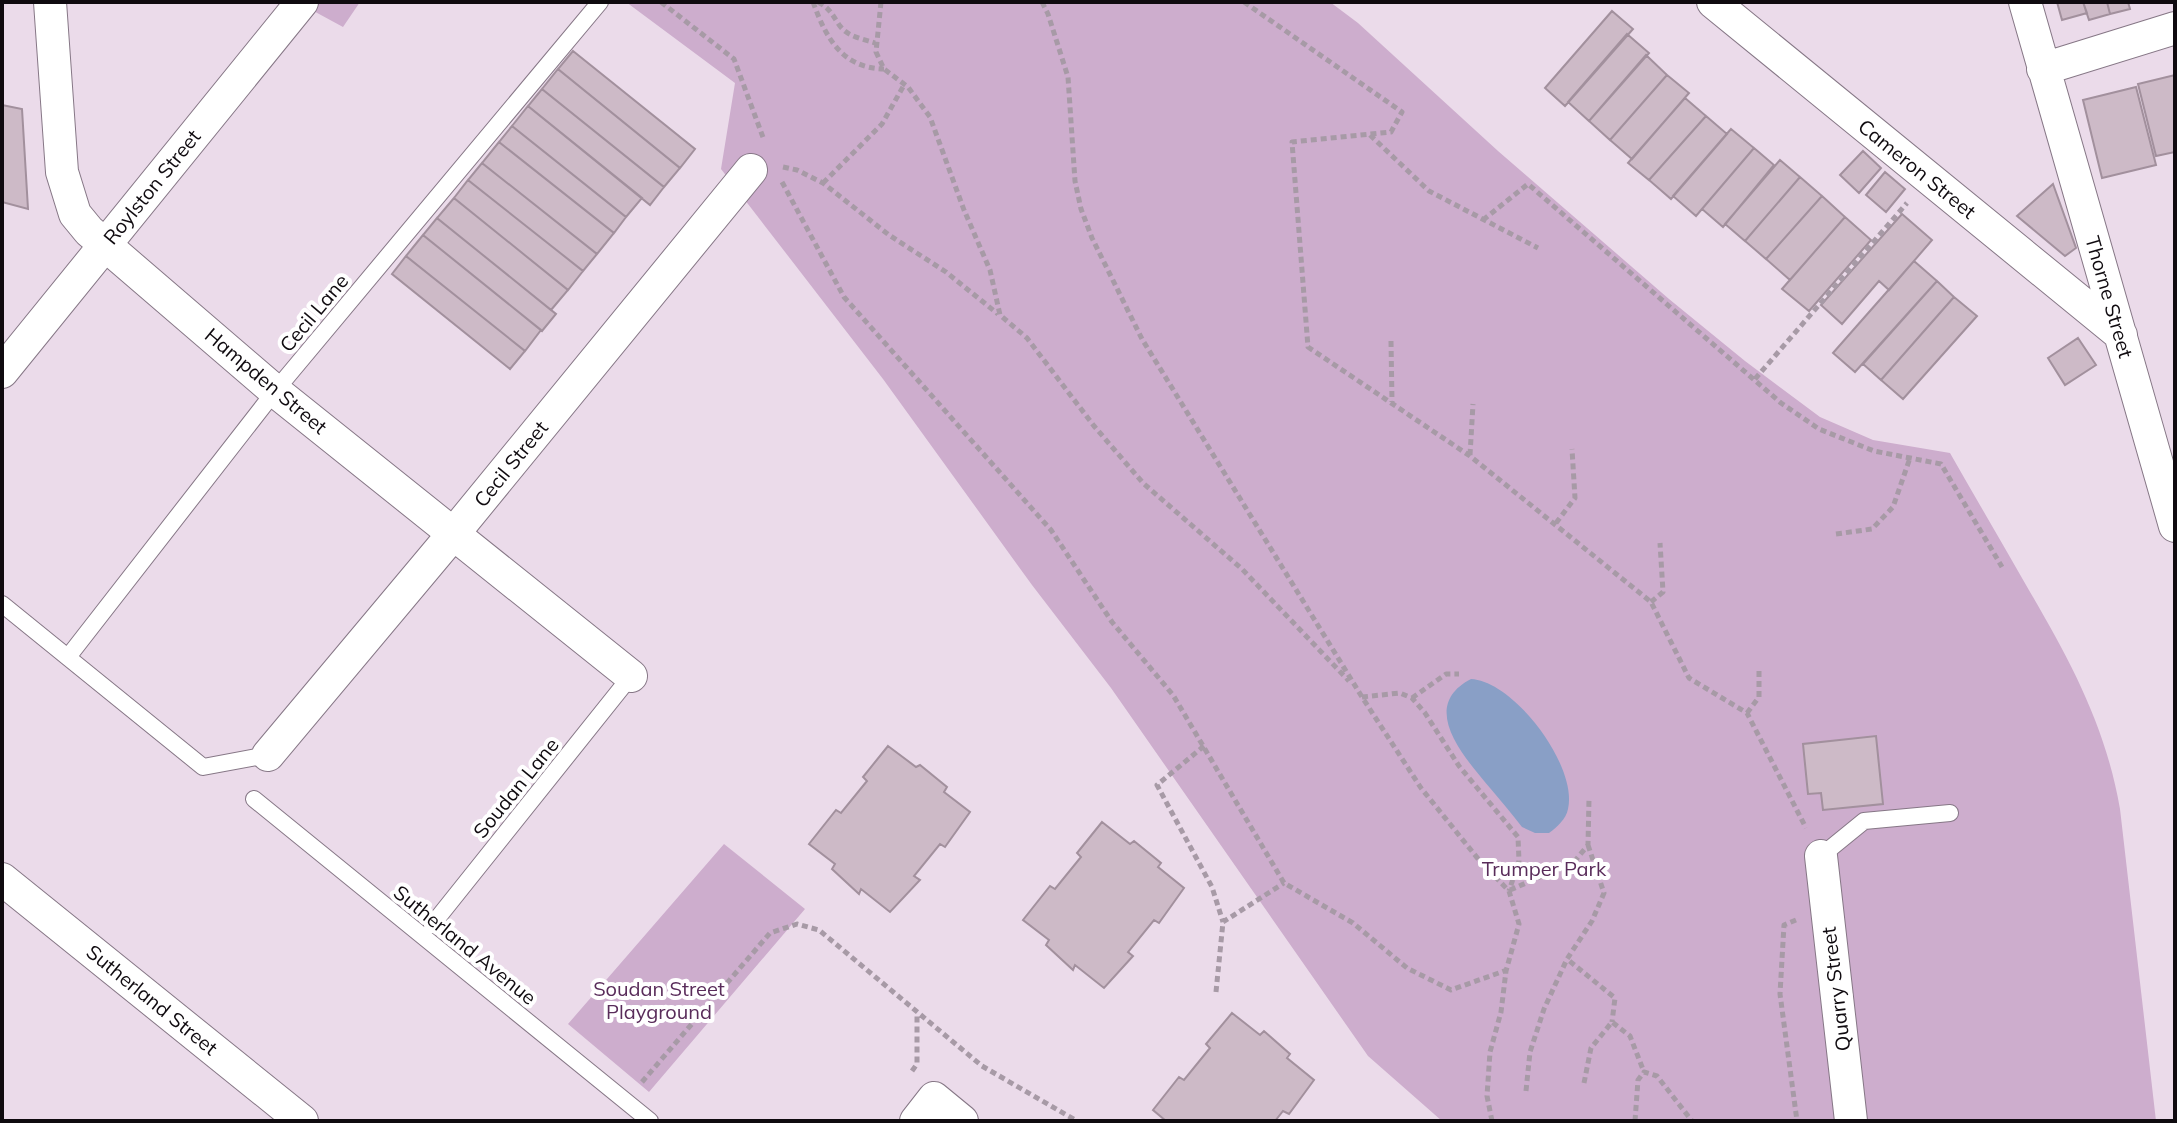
<svg xmlns="http://www.w3.org/2000/svg" width="2177" height="1123" viewBox="0 0 2177 1123" font-family="Mulish,sans-serif">
	<rect width="100%" height="100%" fill="#ebdbea"/>
	<path fill="#cdadcd" d="M297,2H360L343,27Z
		M626,2H1330L1358,23L1498,151L1669,299L1745,361L1820,417L1873,440L1950,453C1975,497 2001,541 2026,585C2069,659 2105,723 2120,809L2156,1121H1442L1368,1056L1111,688L1032,585L883,379L721,169L735,83Z
		M724,844L805,909L649,1092L568,1024Z"/>
	<path fill="#899fc6" d="M1471,679C1514,681 1578,766 1568,809C1566,819 1557,827 1549,833H1535L1522,827C1512,814 1501,801 1490,788C1466,759 1417,707 1471,679Z"/>
	<path fill="#cdbac7" stroke="#a2909d" stroke-width="2" d="M2057,2H2083L2087,13L2062,20Z
		M2083,2H2107L2110,14L2089,20Z
		M2107,2H2128L2130,9L2110,14Z
		M1612,11L1633,29L1565,106L1545,88Z
		M1627,34L1649,53L1589,121L1568,102Z
		M573,51L695,149L680,168L558,69Z
		M1646,55L1667,75L1610,140L1589,121Z
		M558,69L680,168L664,187L542,89Z
		M1667,75L1689,93L1632,159L1610,140Z
		M2175,75V152L2156,156L2138,84Z
		M2136,87L2156,165L2102,178L2083,100Z
		M542,89L664,187L650,205L528,106Z
		M1685,98L1706,116L1649,180L1628,163Z
		M2,105L22,109L28,209L2,202Z
		M528,106L642,198L626,217L512,126Z
		M1706,116L1727,134L1671,199L1649,180Z
		M512,126L626,217L614,233L499,142Z
		M1731,129L1754,148L1696,216L1673,196Z
		M499,142L614,233L597,254L482,163Z
		M1754,148L1774,165L1723,227L1702,209Z
		M1863,151L1881,168L1859,193L1840,175Z
		M1780,160L1800,177L1745,241L1725,224Z
		M482,163L597,254L583,271L468,180Z
		M1885,172L1905,189L1886,212L1866,195Z
		M1800,177L1822,196L1766,259L1745,241Z
		M468,180L583,271L568,290L454,198Z
		M2053,184L2076,248L2065,256L2017,216Z
		M1822,196L1845,217L1790,280L1766,259Z
		M454,198L568,290L551,310L437,218Z
		M1902,214L1932,240L1889,290L1879,281L1842,324L1821,305Z
		M1845,217L1871,240L1809,311L1782,289Z
		M437,218L556,314L542,331L423,235Z
		M423,235L541,330L525,351L406,256Z
		M406,256L525,351L510,369L392,274Z
		M1914,261L1937,281L1855,372L1833,353Z
		M1937,281L1954,297L1881,380L1863,364Z
		M1954,297L1977,316L1903,399L1881,380Z
		M2078,338L2096,365L2065,385L2048,358Z
		M1876,736L1883,804L1823,810L1821,793L1808,794L1803,744Z
		M888,746L916,767L920,765L947,787L944,792L970,812L945,847L940,844L914,876L920,880L890,912L861,889L859,894L832,869L835,864L809,844L836,810L841,813L867,781L863,777Z
		M1102,822L1130,844L1134,841L1161,863L1158,867L1184,888L1159,923L1154,920L1128,952L1133,956L1104,988L1075,965L1073,970L1046,945L1049,940L1023,920L1050,886L1055,889L1081,857L1077,853Z
		M1232,1013L1260,1035L1264,1031L1290,1054L1287,1058L1314,1080L1289,1114L1283,1111L1275,1121H1166L1153,1110L1179,1077L1184,1080L1210,1048L1206,1044Z"/>
	<g fill="none" stroke-linecap="round" stroke-linejoin="round">
		<defs>
			<path id="service" d="M2,604L203,767L268,755
				M68,657L275,391L600,2
				M254,799L650,1121
				M1821,856L1864,821L1950,813
				M432,925L631,676"/>
			<path id="minor" d="M50,2L62,172L75,214L89,231L275,391L631,676
				M1713,2L2121,335
				M2025,2L2175,526
				M2043,69L2175,28
				M2,372L302,2
				M268,755L454,533L751,170
				M1821,856L1851,1121
				M2,879L302,1121
				M916,1121L934,1098L962,1121"/>
		</defs>
		<use href="#service" stroke="#867786" stroke-width="18"/>
		<use href="#minor" stroke="#867786" stroke-width="34"/>
		<path stroke="#a79aa6" stroke-width="5" stroke-dasharray="6 4" stroke-linecap="butt" d="M661,2L734,59L764,140
			M813,2C826,38 842,68 884,69
			M818,2C830,8 833,16 840,26C848,37 863,39 875,43
			M881,2L876,52L884,69L908,87L930,117L964,210L990,270L1000,315L1027,338L1094,426L1143,483L1242,569L1349,681
			M1042,2L1048,14L1068,77L1075,181L1081,209L1092,238L1142,339L1362,697L1421,788L1479,860L1509,891L1519,924L1506,971L1501,1012L1490,1052L1487,1096L1492,1121
			M1244,2L1402,112L1391,132L1292,142L1308,347L1470,456L1651,602L1689,678L1747,713L1806,828
			M1370,135L1429,191L1538,248
			M783,167L797,170L823,183L889,235L946,272L998,314
			M782,182L844,297L1051,530L1112,622L1173,695L1284,883L1353,923L1407,968L1451,990L1507,970
			M823,183L882,124L904,85
			M1483,220L1528,184L1781,403L1819,429L1874,451L1941,464L2002,567
			M1391,341L1392,402
			M1755,379L1907,203
			M1470,455L1473,404
			M1556,523L1575,498L1572,449
			M1836,534L1872,529L1893,507L1910,458
			M1651,602L1663,592L1660,543
			M1362,697L1400,693L1412,698L1425,713L1459,766L1518,837L1519,861L1509,891
			M1412,698L1446,674H1459
			M1747,713L1759,697V667
			M1204,746L1157,785L1212,887L1223,922
			M1588,845L1604,893L1592,921L1567,959L1615,998L1612,1022
			M1510,890L1574,862L1588,845L1589,799
			M1796,920L1784,925L1780,994L1797,1121
			M1216,992L1223,922L1284,883
			M912,1071L917,1064V1014
			M642,1082L770,933L797,924L819,930L982,1066L1077,1121
			M1584,1083L1591,1048L1612,1022L1630,1036L1644,1072
			M1526,1091L1530,1052L1544,1009L1567,959
			M1635,1121L1638,1080L1644,1072L1657,1076L1692,1121"/>
		<use href="#service" stroke="#fff" stroke-width="16"/>
		<use href="#minor" stroke="#fff" stroke-width="32"/>
	</g>
	<g text-anchor="middle" stroke-width="8" stroke-linejoin="round" paint-order="stroke">
		<g font-size="20" fill="#0f0a0f" stroke="#fff">
			<text transform="translate(1917 169) rotate(39)" y="7">Cameron Street</text>
			<text transform="translate(152 187) rotate(-51)" y="7">Roylston Street</text>
			<text transform="translate(2109 297) rotate(74)" y="7">Thorne Street</text>
			<text transform="translate(314 313) rotate(-50)" y="7">Cecil Lane</text>
			<text transform="translate(266 381) rotate(40)" y="7">Hampden Street</text>
			<text transform="translate(511 464) rotate(-51)" y="7">Cecil Street</text>
			<text transform="translate(516 788) rotate(-51)" y="7">Soudan Lane</text>
			<text transform="translate(465 945) rotate(39)" y="7">Sutherland Avenue</text>
			<text transform="translate(1836 989) rotate(-97)" y="7">Quarry Street</text>
			<text transform="translate(152 1000) rotate(39)" y="7">Sutherland Street</text>
		</g>
		<g font-size="20" fill="#592c5a" stroke="#fff">
			<text x="1544" y="876">Trumper Park</text>
			<text x="659" y="996">Soudan Street<tspan x="659" dy="23">Playground</tspan></text>
		</g>
	</g>
	<rect width="2177" height="1123" fill="none" stroke="#0f0a0f" stroke-width="8"/>
</svg>
